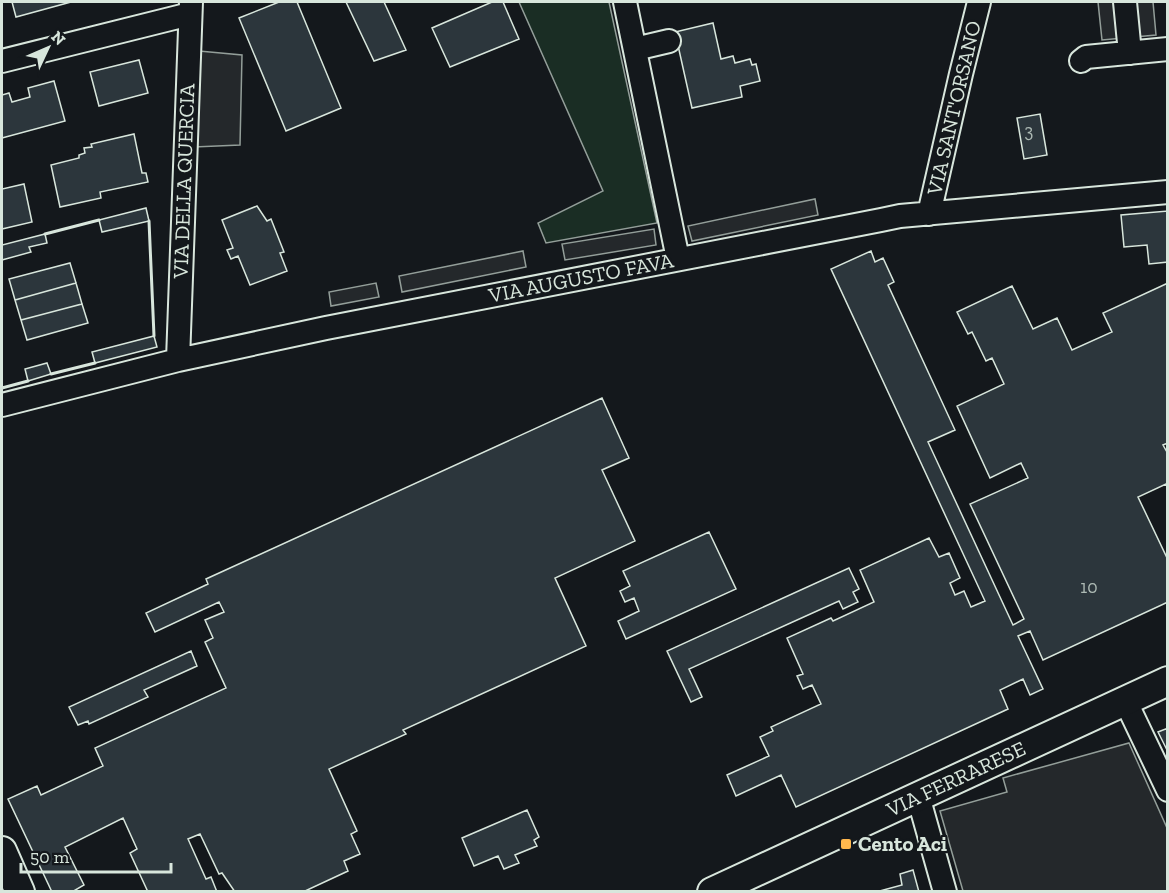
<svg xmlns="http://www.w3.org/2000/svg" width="1169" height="893" viewBox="0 0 1169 893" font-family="'Zilla Slab',serif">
	<rect width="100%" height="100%" fill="#14181c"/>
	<path fill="#1a2d24" stroke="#939e99" stroke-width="1.5" d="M519,2H609L657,223L546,243L538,223L603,191Z"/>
	<path fill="#24282b" stroke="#939e99" stroke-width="1.5" d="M1098,2H1153L1156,35L1102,40Z
		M199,51L242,55L240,145L194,147Z
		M815,199L818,215L692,241L688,226Z
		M654,229L656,245L565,260L562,244Z
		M523,251L526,267L402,292L399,276Z
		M376,283L379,297L331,306L329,292Z
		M1129,743L1167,828V891H963L940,811L1007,792L1003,778Z"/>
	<path fill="#2c363c" stroke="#d8e6dc" stroke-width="1.5" d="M12,2H71L16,17Z
		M279,2H297L341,108L286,131L239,18Z
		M346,2H384L406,50L374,61Z
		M492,2H503L519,39L450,67L432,28Z
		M713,23L721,59L733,56L735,63L750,59L752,65L756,64L760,81L740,86L742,97L692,108L675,32Z
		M139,60L148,93L99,106L90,72Z
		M54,81L65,121L2,138V95L9,93L12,102L30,97L28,88Z
		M1040,114L1047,155L1024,159L1017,118Z
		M134,134L142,173H146L148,182L100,192L101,198L60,207L51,165L79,158V155L85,153L84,148L92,147L91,144Z
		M24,184L32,222L2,229V189Z
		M257,206L267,221L271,219L284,252L280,253L287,271L250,285L238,256L231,259L227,250L233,248L222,220Z
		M146,208L149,221L102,232L99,220Z
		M1168,211V262L1149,264L1147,245L1124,247L1121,215Z
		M45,234L47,243L29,247L31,252L2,260V245Z
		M871,251L875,262L883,258L894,282L888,285L955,430L928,442L1013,625L1024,619L970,504L1028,478L1021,463L990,478L957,406L1004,384L992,358L986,361L972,332L968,334L957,312L1012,286L1033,329L1057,318L1072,350L1112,332L1103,313L1168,283V443L1163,445L1168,454V488L1166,484L1138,497L1168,560V602L1043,660L1030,631L1018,636L1043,689L1030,695L1023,679L1000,690L1008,709L796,807L781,775L736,796L727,775L769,756L760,737L773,731L771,727L821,704L812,685L803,689L797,676L803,674L787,638L831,618L833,621L874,602L860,570L929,538L939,557L949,553L960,578L950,583L955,595L964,591L971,607L985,601L831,269Z
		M70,263L76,283L15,300L9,279Z
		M76,283L82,304L21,320L15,300Z
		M82,304L88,323L27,340L21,320Z
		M154,336L157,347L95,363L92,352Z
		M47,363L51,374L28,381L25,369Z
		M602,398L629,458L602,470L635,541L555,578L586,646L403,730L406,734L329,769L357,831L351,834L360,854L344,861L348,871L303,892H235L222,873L219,874L200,834L188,839L206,879L211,877L217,892H148L130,853L137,849L123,818L65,847L84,885L72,892H52L8,799L37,786L41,795L103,766L95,748L226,688L205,642L213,638L205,620L224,612L219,602L155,632L146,613L208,584L206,579Z
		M709,532L736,589L626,639L618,621L639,611L634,598L625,602L620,591L630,586L623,571Z
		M849,568L859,589L853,592L858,602L843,609L839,601L689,669L702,697L691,702L667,651Z
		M191,651L197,666L144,690L148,697L89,724L88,721L78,725L69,707Z
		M1168,728V752L1158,732Z
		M527,810L539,837L534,840L537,846L515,855L519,863L504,869L498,856L474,866L462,838Z
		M913,870L919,892H876L902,885L900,874Z"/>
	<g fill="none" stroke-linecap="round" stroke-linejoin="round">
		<defs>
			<path id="minor" d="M625,2L678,259
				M1125,2L1130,53
				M635,49L669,41
				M2,61L190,14
				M1081,61L1086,57L1168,49
				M929,214L961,74L979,2
				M178,360L191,2
				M2,405L178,360L326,328L881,220L900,216L1168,192
				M1125,700L1168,790
				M918,796L945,892"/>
			<path id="major" d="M2,851L20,892
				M712,892L1168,681"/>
		</defs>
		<use href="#minor" stroke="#d8e6dc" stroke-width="26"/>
		<use href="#major" stroke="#d8e6dc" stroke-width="32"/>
		<use href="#minor" stroke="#14181c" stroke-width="22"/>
		<use href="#major" stroke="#14181c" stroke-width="28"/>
		<path stroke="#d8e6dc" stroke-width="3" d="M149,221L154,336
			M45,234L99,220
			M51,374L95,363
			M2,388L28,381"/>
	</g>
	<rect fill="#ffb74d" stroke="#14181c" stroke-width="2" x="840" y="838" width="12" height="12" rx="3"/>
	<g text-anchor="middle" stroke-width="4.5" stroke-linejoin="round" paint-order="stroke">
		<g font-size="18" fill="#adbab4">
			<text x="1029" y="137">3</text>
			<text x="1089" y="593">10</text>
		</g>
		<g font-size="21" fill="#d8e6dc" stroke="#14181c">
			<text transform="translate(954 108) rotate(-77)" y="7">VIA SANT'ORSANO</text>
			<text transform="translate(184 181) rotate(-88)" y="7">VIA DELLA QUERCIA</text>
			<text transform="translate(581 278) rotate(-11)" y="7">VIA AUGUSTO FAVA</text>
			<text transform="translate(956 779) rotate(-25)" y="7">VIA FERRARESE</text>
		</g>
		<g font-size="21" font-weight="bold" fill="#d8e6dc" stroke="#14181c" text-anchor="start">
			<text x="858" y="851">Cento Aci</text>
		</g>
	</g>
	<rect width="1169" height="893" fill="none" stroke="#d8e6dc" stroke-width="6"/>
	<g transform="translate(48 48) rotate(46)" stroke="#14181c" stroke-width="4.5" paint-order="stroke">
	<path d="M0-4.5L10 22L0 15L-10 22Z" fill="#d8e6dc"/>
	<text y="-9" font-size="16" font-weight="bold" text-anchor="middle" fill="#d8e6dc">N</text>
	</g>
	<path d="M21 863v9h150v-9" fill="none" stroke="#d8e6dc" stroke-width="3"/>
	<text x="30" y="863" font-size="18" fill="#d8e6dc" stroke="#14181c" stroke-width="4.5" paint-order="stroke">50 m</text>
</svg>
